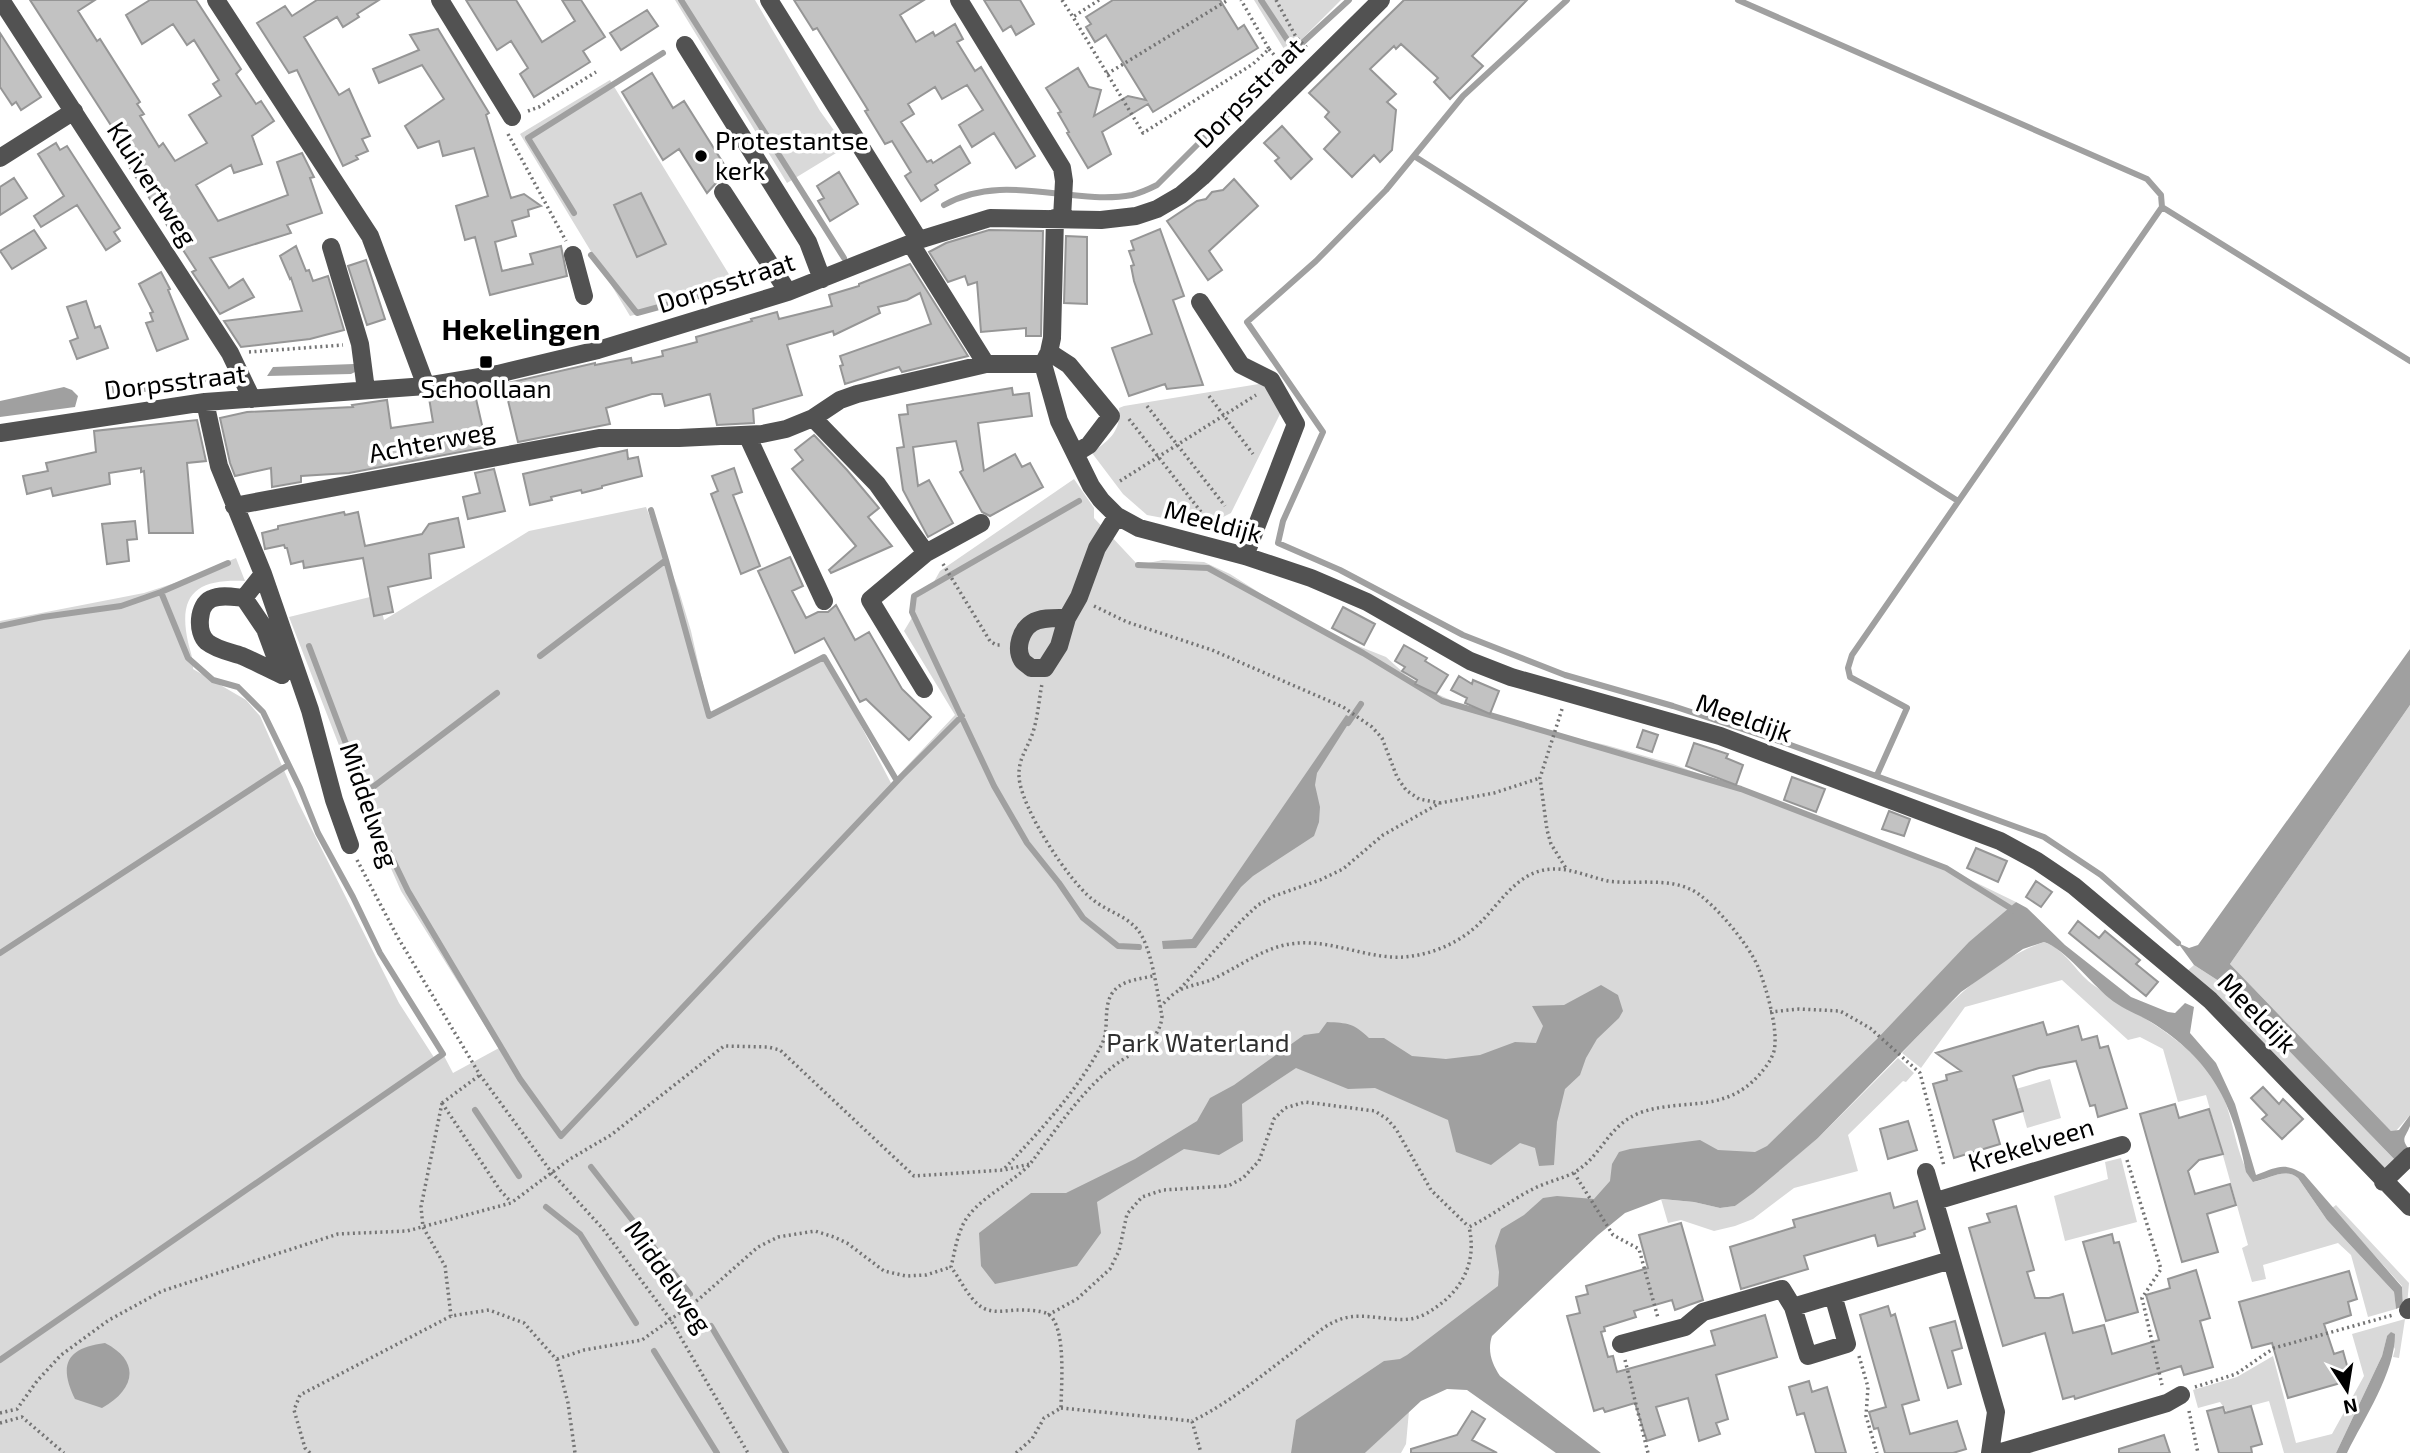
<svg xmlns="http://www.w3.org/2000/svg" width="2410" height="1453" viewBox="0 0 2410 1453" font-family="'Exo 2',sans-serif">
	<rect width="100%" height="100%" fill="#fff"/>
	<path fill="#d9d9d9" d="M675,0H755L820,111L846,147L787,183Z
		M1254,0H1341L1287,54Z
		M610,80L738,289L630,316L520,134Z
		M1265,383L1283,408L1231,513L1213,522L1195,524L1147,515L1123,494L1092,453C1110,439 1121,432 1119,408L1124,406Z
		M1074,479L1094,508V518L1138,565L1163,560L1204,562L1230,574L1318,630L1386,657L1406,675L1435,693L1468,708L1536,729L1606,745L1673,764L1946,868L2016,902L1756,1170L1672,1176L1534,1260L1329,1453H0V621L144,593L181,581L236,558L245,581C199,579 177,592 188,642C190,651 194,660 193,669L246,700L260,716L298,802L399,1003L435,1059L443,1054L453,1073L499,1048L401,891L358,794L289,617L378,595L384,620L529,531L646,507L679,591L691,631L710,715L821,656L828,663L891,783L955,715L904,631L913,616L914,596L931,587L940,571Z
		M2410,705V1115L2395,1132L2391,1131L2230,964Z
		M2044,942C2065,949 2075,971 2092,984C2137,1017 2191,1038 2219,1088C2235,1117 2234,1155 2254,1182C2269,1179 2285,1167 2298,1178L2327,1220L2394,1292L2396,1309L2368,1317L2351,1255L2338,1243L2263,1265L2266,1279L2252,1282L2242,1248L2248,1245L2206,1095L2178,1102L2163,1049L2140,1037L2128,1040L2062,980L1965,1007L1921,1068L1902,1053C1943,1009 1987,962 2044,942Z
		M2194,965L2225,985L2396,1161L2382,1171L2187,971Z
		M1898,1058L1914,1073L1906,1082L1903,1081L1848,1135L1858,1171L1794,1188L1753,1219L1735,1226L1714,1231L1681,1220L1668,1223L1661,1199L1694,1202L1720,1208L1735,1206L1818,1138Z
		M2050,1079L2061,1118L2027,1128L2016,1089Z
		M2121,1158L2137,1222L2065,1241L2054,1196L2108,1179L2105,1162Z
		M2336,1205L2409,1283L2407,1305L2403,1306L2402,1286L2332,1208Z
		M2405,1319L2399,1358L2393,1357L2395,1349L2387,1336L2382,1356L2336,1453H2284L2269,1401L2227,1412L2220,1402L2198,1408L2193,1390L2237,1377L2273,1356L2296,1443L2332,1434L2364,1376L2352,1334Z
		M1409,1411L1406,1444L1401,1453H1365Z"/>
	<path fill="#a0a0a0" d="M354,364L359,370L351,374L267,376L273,367Z
		M200,374L208,379L202,386L105,396L103,391L106,386Z
		M64,387L72,390L78,396L75,407L0,417V401Z
		M2410,649V705L2230,964L2391,1131L2399,1130L2410,1115C2410,1119 2410,1123 2410,1126C2406,1137 2400,1138 2409,1149L2396,1161L2225,985L2194,965L2178,943L2189,948L2198,945Z
		M1346,715L1352,718L1317,773L1315,785L1320,807L1319,822L1314,836L1253,876L1241,887L1196,948L1163,949L1162,941L1192,939Z
		M2016,902L2027,908L2065,945L2131,997L2168,1012L2175,1013L2185,1003L2194,1007L2190,1033L2216,1063L2235,1104L2256,1175C2278,1167 2283,1162 2304,1174L2402,1287L2403,1306L2396,1309L2394,1292L2327,1220L2298,1178C2285,1167 2269,1179 2253,1182L2246,1172C2233,1103 2212,1060 2151,1022C2138,1014 2122,1009 2109,998C2091,983 2065,949 2044,942L2023,949L1961,992L1818,1138L1753,1193L1735,1206L1720,1208L1694,1202L1662,1199L1625,1213L1598,1235L1492,1336C1487,1351 1492,1364 1500,1376L1601,1453H1556L1467,1390L1447,1389L1421,1401L1365,1453H1291L1296,1420L1384,1361L1400,1359L1407,1355L1498,1286L1499,1272L1495,1246L1501,1229L1524,1215L1543,1198L1557,1196L1594,1199L1610,1181L1612,1164L1619,1152L1630,1149L1700,1140L1718,1150L1755,1152L1767,1146L1877,1039L1969,942Z
		M1601,985L1618,995L1623,1011L1619,1018L1597,1039L1586,1058L1580,1075L1565,1089L1557,1122L1554,1165L1539,1166L1535,1148L1520,1143L1491,1165L1456,1152L1448,1120L1375,1088L1348,1089L1296,1068L1242,1104L1243,1141L1219,1155L1184,1149L1097,1202L1101,1233L1077,1266L995,1284L981,1266L979,1233L1031,1193H1066L1135,1159L1197,1121L1210,1098L1234,1085L1304,1035L1319,1033L1327,1022C1348,1023 1353,1023 1369,1038H1384L1412,1056L1446,1059L1480,1055L1515,1042L1536,1043L1543,1026L1532,1006L1564,1005Z
		M2391,1332L2395,1334C2395,1373 2364,1418 2347,1453H2336L2382,1356L2387,1336Z
		M105,1343C142,1362 134,1390 102,1408L75,1399C58,1364 67,1348 105,1343Z"/>
	<g fill="none" stroke-linecap="round" stroke-linejoin="round">
		<path stroke="#a0a0a0" stroke-width="6" d="M681,0L844,258
			M1261,0L1294,50
			M1567,0L1463,96L1386,190L1316,261L1247,322L1323,432L1283,521L1278,543L1340,570L1463,635L1565,675L1673,706L1788,744L2044,837L2101,875L2178,943
			M1738,0L2147,179L2161,195L2162,207L1852,655L1848,668L1850,677L1907,708L1877,775
			M1414,156L1958,501
			M944,205C1004,171 1071,206 1132,195C1140,193 1149,189 1157,185L1265,77L1349,0
			M2162,207L2410,361
			M574,213L528,138L663,53
			M591,255L637,313L754,281
			M1079,501L914,596L912,612L994,786L1027,843L1059,883L1083,918L1118,946L1139,947
			M651,510L666,560
			M1138,565L1208,568L1363,653L1442,701L1741,789L1946,868L2015,911
			M0,626L43,617L121,606L161,592L228,563
			M309,646L379,831L408,891L520,1079L561,1136L902,776L962,716
			M540,656L666,560L709,716L824,657L897,781
			M1348,723L1361,704
			M365,793L497,693
			M0,953L288,765
			M475,1110L519,1176
			M591,1167L690,1294
			M546,1207L580,1234L636,1323
			M711,1326L786,1453
			M654,1351L717,1453
			M0,1360L443,1054L380,953L353,897L318,833L300,788L263,712L238,687L213,680L188,658L161,592"/>
	</g>
	<path fill="#c2c2c2" stroke="#969696" stroke-width="2" d="M30,0H95L78,11L97,41L100,39L140,102L137,104L144,114L140,116L159,147L163,143L175,161L207,143L189,115L221,96L213,84L219,80L194,40L187,45L173,24L142,44L126,15L150,0H196L241,69L236,74L256,104L261,101L274,121L252,136L262,164L234,173L231,165L196,185L218,221L288,195L277,162L302,153L314,177L310,178L322,213L287,225L291,233L210,258L229,288L243,279L254,297L220,314L192,272L196,270L117,148L123,144Z
		M317,0H379L357,14L359,17L343,27L337,17L304,37L339,95L349,89L370,136L362,139L368,151L356,156L358,159L343,166L297,70L289,73L257,23L285,6L292,16Z
		M466,0H516L542,42L575,21L562,0H581L605,37L583,51L590,62L534,97L520,74L528,68L511,41L497,50Z
		M794,0H924L900,15L916,42L933,32L935,36L955,24L963,39L957,42L975,71L981,67L1035,156L1016,168L994,133L972,147L959,125L983,110L967,85L942,99L935,87L908,104L914,114L901,122L927,162L931,160L933,163L960,146L970,163L935,185L938,190L921,201L905,176L911,172L892,141L885,144L865,111L868,110L817,28L813,30Z
		M984,0H1020L1034,24L1016,35L1011,26L1003,31Z
		M1113,0H1220L1238,29L1244,25L1258,48L1153,112L1148,104L1102,132L1111,154L1088,168L1067,133L1069,132L1058,113L1061,112L1046,88L1078,68L1089,87L1101,90L1094,116L1128,96L1146,100L1106,35L1095,42L1086,27L1091,24L1086,17Z
		M1404,0H1527L1472,56L1483,66L1450,99L1434,82L1438,78L1401,44L1396,49L1394,46L1370,69L1396,94L1387,102L1396,110L1392,150L1380,162L1374,155L1352,177L1324,149L1340,132L1325,117L1329,112L1309,93Z
		M647,10L658,26L621,50L610,33Z
		M438,29L489,113L486,115L511,198L524,194L541,206L528,210L529,216L512,221L516,236L495,242L502,271L533,264L530,254L561,246L567,276L490,295L475,237L465,240L456,206L488,196L474,148L443,156L439,141L418,148L405,126L444,99L422,65L379,83L373,69L419,50L410,35Z
		M0,33L41,97L21,110L16,102L12,105L0,87Z
		M652,73L673,108L684,101L732,177L726,181L717,182L707,193L679,149L663,160L622,92Z
		M1282,126L1312,159L1291,179L1275,161L1279,158L1264,143Z
		M56,143L60,150L67,146L120,228L114,232L120,241L106,250L77,205L41,227L34,216L64,196L38,154Z
		M839,172L858,204L830,221L818,201L824,198L817,186Z
		M14,178L27,198L0,215V187Z
		M1234,179L1258,206L1209,251L1222,270L1208,280L1167,221L1197,201L1206,199L1212,192L1223,190Z
		M641,193L666,244L637,257L614,205Z
		M1160,229L1184,296L1173,300L1203,385L1167,389L1165,384L1129,396L1112,348L1152,334L1134,281L1131,266L1134,265L1129,251L1134,250L1131,241Z
		M34,230L46,248L12,269L0,251Z
		M989,230L1043,231L1041,336H1026V328L981,332L977,282L968,285L965,276L948,282L929,252L946,243Z
		M1066,236L1087,237V304L1064,303Z
		M296,246L306,271L309,270L313,281L328,276L344,330L310,339L241,347L224,321L302,311L291,278L290,279L280,256Z
		M366,260L385,319L367,325L348,266Z
		M910,264L968,356L902,372L899,367L845,384L840,366L843,365L840,356L931,324L920,293L907,300L878,307L880,313L834,335L833,331L787,345L802,395L753,409L754,423L717,425L710,394L665,406L662,394H652L606,408L610,424L518,442L504,384L595,363V365L631,358L632,363L663,356L662,351L697,342L696,337L752,321L751,319L777,312L779,319L832,306L829,295L859,286V284Z
		M161,272L170,289L168,290L188,339L157,351L146,323L153,321L150,313L153,312L139,284Z
		M86,301L95,328L100,326L108,348L77,359L70,341L78,338L67,307Z
		M1012,388L1013,395L1029,393L1032,416L978,423L984,471L1015,454L1022,467L1030,463L1043,487L990,516L982,512L960,472L963,470L956,441L913,447L918,486L929,480L953,523L928,537L903,490L897,448L904,447L899,415L908,414L907,405Z
		M474,390L487,447L349,473L301,476V482L272,487L271,468L235,476L230,463L220,418L247,412L353,407L352,405L387,400L391,428L433,422L429,398Z
		M197,420L206,461L187,463L193,533H149L144,471L141,472V468L109,473L110,484L53,496L51,488L27,494L23,476L48,471L46,463L96,452L94,431Z
		M814,435L847,470L879,508L868,517L892,546L831,573L829,570L856,546L792,469L803,460L795,450Z
		M627,450L628,459L638,457L642,476L602,486V488L582,493L581,490L551,497L552,500L530,505L523,474Z
		M734,468L742,492L733,495L760,566L741,574L711,494L718,491L712,476Z
		M494,469L505,511L468,519L463,497L480,493L475,473Z
		M344,512L345,515L358,512L365,546L422,534L429,524L458,518L464,547L429,554L431,578L388,587L393,612L374,616L363,558L304,568L303,561L291,564L287,548H285L284,545L265,549L262,533L278,529V526Z
		M135,521L137,539L127,540L129,561L107,564L102,524Z
		M790,557L803,586L792,591L806,618L818,612H828L836,605L855,640L869,632L902,689L931,717L909,740L866,699L860,702L824,638L795,653L758,571Z
		M1343,607L1375,624L1364,645L1332,628Z
		M1404,645L1427,658L1425,661L1448,675L1436,694L1415,684L1417,680L1402,671L1405,667L1395,661Z
		M1459,676L1472,684L1473,680L1499,691L1490,714L1465,703L1467,698L1451,690Z
		M1643,730L1658,735L1652,752L1637,747Z
		M1694,743L1728,754L1726,758L1743,765L1736,785L1686,766Z
		M1792,777L1825,789L1816,812L1784,800Z
		M1889,811L1910,819L1904,836L1882,829Z
		M1976,848L2007,861L1998,882L1967,868Z
		M2036,881L2052,892L2041,907L2026,897Z
		M2078,921L2099,938L2105,931L2140,960L2136,964L2158,982L2146,996L2069,933Z
		M2043,1022L2047,1035L2078,1026L2082,1040L2097,1036L2100,1048L2108,1046L2127,1108L2098,1117L2095,1105L2090,1106L2076,1061L2039,1068L2013,1076L2023,1111L1993,1120L2000,1144L1954,1158L1933,1084L1947,1080L1946,1075L1961,1071L1936,1053Z
		M2263,1087L2279,1104L2283,1099L2303,1119L2282,1139L2262,1119L2267,1115L2251,1098Z
		M2175,1104L2179,1118L2209,1109L2223,1154L2199,1160L2188,1171L2195,1194L2230,1184L2236,1205L2207,1214L2218,1252L2182,1262L2140,1114Z
		M1908,1121L1917,1150L1888,1159L1880,1129Z
		M1890,1193L1894,1208L1917,1201L1925,1229L1914,1233L1915,1236L1878,1246L1875,1235L1804,1256L1808,1269L1741,1289L1730,1247L1795,1227L1793,1220Z
		M2016,1206L2034,1270L2027,1272L2035,1298H2049L2063,1294L2073,1333L2104,1325L2112,1354L2159,1340L2146,1295L2170,1288L2168,1279L2196,1270L2210,1318L2200,1321L2213,1367L2184,1375L2181,1366L2075,1399L2074,1396L2063,1399L2045,1333L2003,1346L1969,1228L1990,1222L1987,1214Z
		M1681,1223L1703,1300L1675,1310L1672,1300L1634,1311L1636,1317L1604,1327L1605,1331L1601,1332L1608,1357L1613,1356L1617,1372L1715,1345L1711,1331L1765,1315L1777,1357L1716,1375L1728,1419L1716,1423L1720,1434L1699,1441L1688,1398L1656,1407L1665,1435L1647,1441L1635,1403L1605,1412L1603,1408L1594,1411L1567,1316L1580,1313L1576,1297L1588,1294L1586,1286L1648,1268L1639,1235Z
		M2112,1234L2114,1243L2119,1242L2138,1312L2106,1321L2083,1242Z
		M2349,1271L2357,1299L2348,1302L2351,1315L2324,1324L2334,1354L2343,1351L2351,1380L2288,1398L2272,1343L2252,1348L2239,1302Z
		M1888,1306L1891,1316L1895,1314L1919,1400L1902,1405L1910,1434L1957,1421L1966,1449L1953,1453H1885L1878,1428L1874,1429L1869,1412L1886,1407L1860,1315Z
		M1955,1321L1962,1348L1952,1351L1961,1384L1948,1388L1930,1328Z
		M1809,1381L1812,1392L1827,1387L1846,1453H1816L1804,1413L1797,1415L1789,1387Z
		M2251,1406L2262,1444L2251,1447L2252,1453H2219L2207,1411L2223,1407L2225,1413Z
		M1472,1411L1485,1419L1472,1440L1497,1453H1411V1449L1457,1435Z
		M2164,1435L2170,1453H2119V1449Z"/>
	<g fill="none" stroke-linecap="round" stroke-linejoin="round">
		<path stroke="#747474" stroke-width="3.5" stroke-dasharray="2 3.5" stroke-linecap="butt" d="M1062,0L1073,17
			M1099,0L1073,17L1143,133L1253,64L1269,49L1241,0
			M1276,0L1296,37L1307,48
			M1269,49L1287,70
			M1107,74L1228,0
			M528,111L539,107L596,72
			M508,134L566,241
			M249,352L343,345
			M1209,396L1253,454
			M1147,406L1225,506
			M1129,419L1205,517
			M1120,481L1256,395
			M943,564L990,641L996,645H1003
			M1094,606L1127,622L1212,650L1343,707L1372,727L1382,738L1397,777L1406,790L1419,799L1440,803
			M1562,709L1540,778L1547,830L1551,844L1567,870
			M357,860L397,936L480,1075L552,1173L603,1229L670,1319L748,1453
			M1180,989L1241,921L1258,905L1274,896L1320,880L1343,869L1383,835L1440,803L1494,793L1540,778
			M1160,1007C1166,1001 1174,992 1182,989C1194,984 1207,983 1219,976C1249,961 1273,941 1309,943C1341,944 1372,959 1404,957C1429,955 1454,945 1472,930C1499,908 1514,871 1552,869C1571,868 1589,877 1608,881C1635,885 1666,877 1692,890C1712,900 1750,946 1758,967C1766,987 1779,1030 1774,1051C1771,1061 1765,1068 1759,1075C1724,1114 1684,1098 1642,1112C1608,1124 1603,1155 1575,1172C1562,1179 1546,1182 1533,1189C1511,1200 1492,1216 1469,1227C1477,1261 1463,1289 1435,1308C1428,1313 1419,1318 1410,1319C1386,1322 1360,1310 1336,1321C1322,1327 1310,1339 1297,1349C1263,1374 1230,1403 1192,1421
			M1770,1012L1799,1009L1840,1011L1870,1028L1920,1073L1944,1166
			M442,1103L421,1207L423,1227L445,1266L451,1316
			M442,1103L500,1190L511,1202
			M442,1103L480,1075
			M2127,1160L2161,1269L2142,1298L2162,1385
			M1005,1168C1041,1130 1078,1090 1102,1044C1110,1028 1102,1007 1113,992C1122,980 1140,979 1153,976
			M1574,1173L1613,1235L1639,1249L1658,1318
			M1048,1315L1077,1299L1110,1269L1119,1251L1127,1214L1142,1197L1163,1190L1228,1186L1243,1178L1259,1161L1274,1119L1285,1108L1305,1102L1375,1111L1387,1119L1396,1129L1431,1190L1469,1227
			M1859,1356L1868,1387L1866,1416L1877,1453
			M557,1359L584,1350L642,1340L699,1299L758,1247L778,1237L815,1231L834,1237L847,1243L884,1271L906,1276L926,1275L951,1267
			M1625,1360L1648,1453
			M2195,1387L2236,1374L2274,1348L2393,1315
			M1061,1408L1192,1421L1201,1453
			M2189,1411L2198,1453
			M0,1413L17,1409L37,1381L61,1355L109,1320L162,1291L338,1234L407,1231L511,1203L570,1159L611,1135L724,1046L768,1047L780,1050L914,1176L1004,1170L1030,1164
			M0,1423L22,1417L64,1453
			M310,1453L305,1448L294,1410L300,1395L451,1316L489,1310L524,1323L557,1360L568,1403L575,1453
			M1016,1453L1032,1439L1044,1418L1061,1408C1061,1387 1067,1326 1048,1314C1040,1310 1026,1310 1016,1310C1004,1311 991,1314 980,1306C968,1297 960,1279 951,1267C954,1255 956,1241 961,1229C972,1200 1010,1186 1030,1164C1056,1130 1081,1091 1115,1065C1135,1050 1160,1043 1162,1016C1157,993 1152,946 1137,929C1125,915 1106,911 1092,899C1068,880 1021,808 1019,777C1018,758 1028,748 1033,732C1038,717 1039,699 1042,684"/>
		<path stroke="#525252" stroke-width="18" d="M1,0L230,353L252,399
			M216,0L370,236L426,386
			M440,0L512,117
			M769,0L919,240
			M959,0L1062,168L1064,181L1062,218
			M685,45L808,242L822,279
			M0,158L74,111
			M723,192L788,292
			M911,244L986,364
			M331,247L360,344L366,390
			M573,255L584,296
			M1200,302L1241,365L1271,380L1296,424L1245,556
			M1049,352L1069,365L1111,416L1089,445L1076,453
			M1043,364L1059,421L1091,486L1101,500L1117,516L1139,528L1245,556L1311,578L1367,602L1470,661L1511,677L1720,736L2000,841L2037,861L2074,886L2210,1000L2410,1207
			M1043,364L1049,352L1052,338L1055,218
			M205,402L219,466L263,574L310,710L334,800L350,845
			M813,418L877,484L926,553L870,600L924,689
			M0,433L205,402L426,386L498,374L598,350L788,292L919,240L990,218L1101,220L1136,216L1157,209L1181,195L1202,177L1381,0
			M747,435L824,601
			M234,506L599,438H679L762,434L786,429L813,418L840,400L857,394L986,364H1043
			M926,553L981,523
			M244,598L265,629L282,675C269,669 256,662 242,656C231,652 217,650 207,642C196,632 198,605 211,599C221,594 234,597 244,598L263,574
			M1067,618C1056,618 1041,617 1032,623C1021,630 1015,648 1022,660C1024,663 1028,665 1031,668H1045L1059,646L1067,618L1079,597L1097,548L1117,516
			M1926,1172L1996,1412L1990,1453
			M2383,1182L2410,1156
			M1936,1201L2122,1145
			M1833,1295L1847,1344L1808,1356L1793,1307L1951,1260
			M2408,1310L2410,1307
			M1621,1344L1685,1327L1703,1312L1782,1289L1793,1307
			M1998,1453L2167,1403L2181,1395"/>
	</g>
	<g fill="#000" stroke="#fff" stroke-width="2.5">
		<circle cx="701" cy="156" r="7"/>
		<rect x="479" y="355" width="14" height="14" rx="3.5"/>
	</g>
	<g text-anchor="middle" stroke-width="7" stroke-linejoin="round" paint-order="stroke">
		<g font-size="26" fill="#000" stroke="#fff">
			<text transform="translate(1249 93) rotate(-45)" y="9">Dorpsstraat</text>
			<text transform="translate(152 184) rotate(57)" y="9">Kluivertweg</text>
			<text transform="translate(726 283) rotate(-18)" y="9">Dorpsstraat</text>
			<text transform="translate(175 382) rotate(-7)" y="9">Dorpsstraat</text>
			<text transform="translate(432 442) rotate(-11)" y="9">Achterweg</text>
			<text transform="translate(1213 522) rotate(15)" y="9">Meeldijk</text>
			<text transform="translate(1744 718) rotate(19)" y="9">Meeldijk</text>
			<text transform="translate(369 805) rotate(71)" y="9">Middelweg</text>
			<text transform="translate(2257 1013) rotate(46)" y="9">Meeldijk</text>
			<text transform="translate(2031 1145) rotate(-17)" y="9">Krekelveen</text>
			<text transform="translate(668 1277) rotate(55)" y="9">Middelweg</text>
		</g>
		<g font-size="26" fill="#000" stroke="#fff" text-anchor="start">
			<text x="715" y="150">Protestantse<tspan x="715" dy="30">kerk</tspan></text>
			<text x="486" y="398" text-anchor="middle">Schoollaan</text>
		</g>
		<g font-size="26" fill="#303030" stroke="#fff">
			<text x="1198" y="1052">Park Waterland</text>
		</g>
		<g font-size="30" font-weight="bold" fill="#000" stroke="#fff">
			<text x="521" y="340">Hekelingen</text>
		</g>
	</g>
	<g transform="translate(2347 1390) rotate(168)" stroke="#ffffff" stroke-width="5" paint-order="stroke">
	<path d="M0-5L12 26L0 18L-12 26Z" fill="#000000"/>
	<text y="-10" font-size="19" font-weight="bold" text-anchor="middle" fill="#000000">N</text>
	</g>
</svg>
